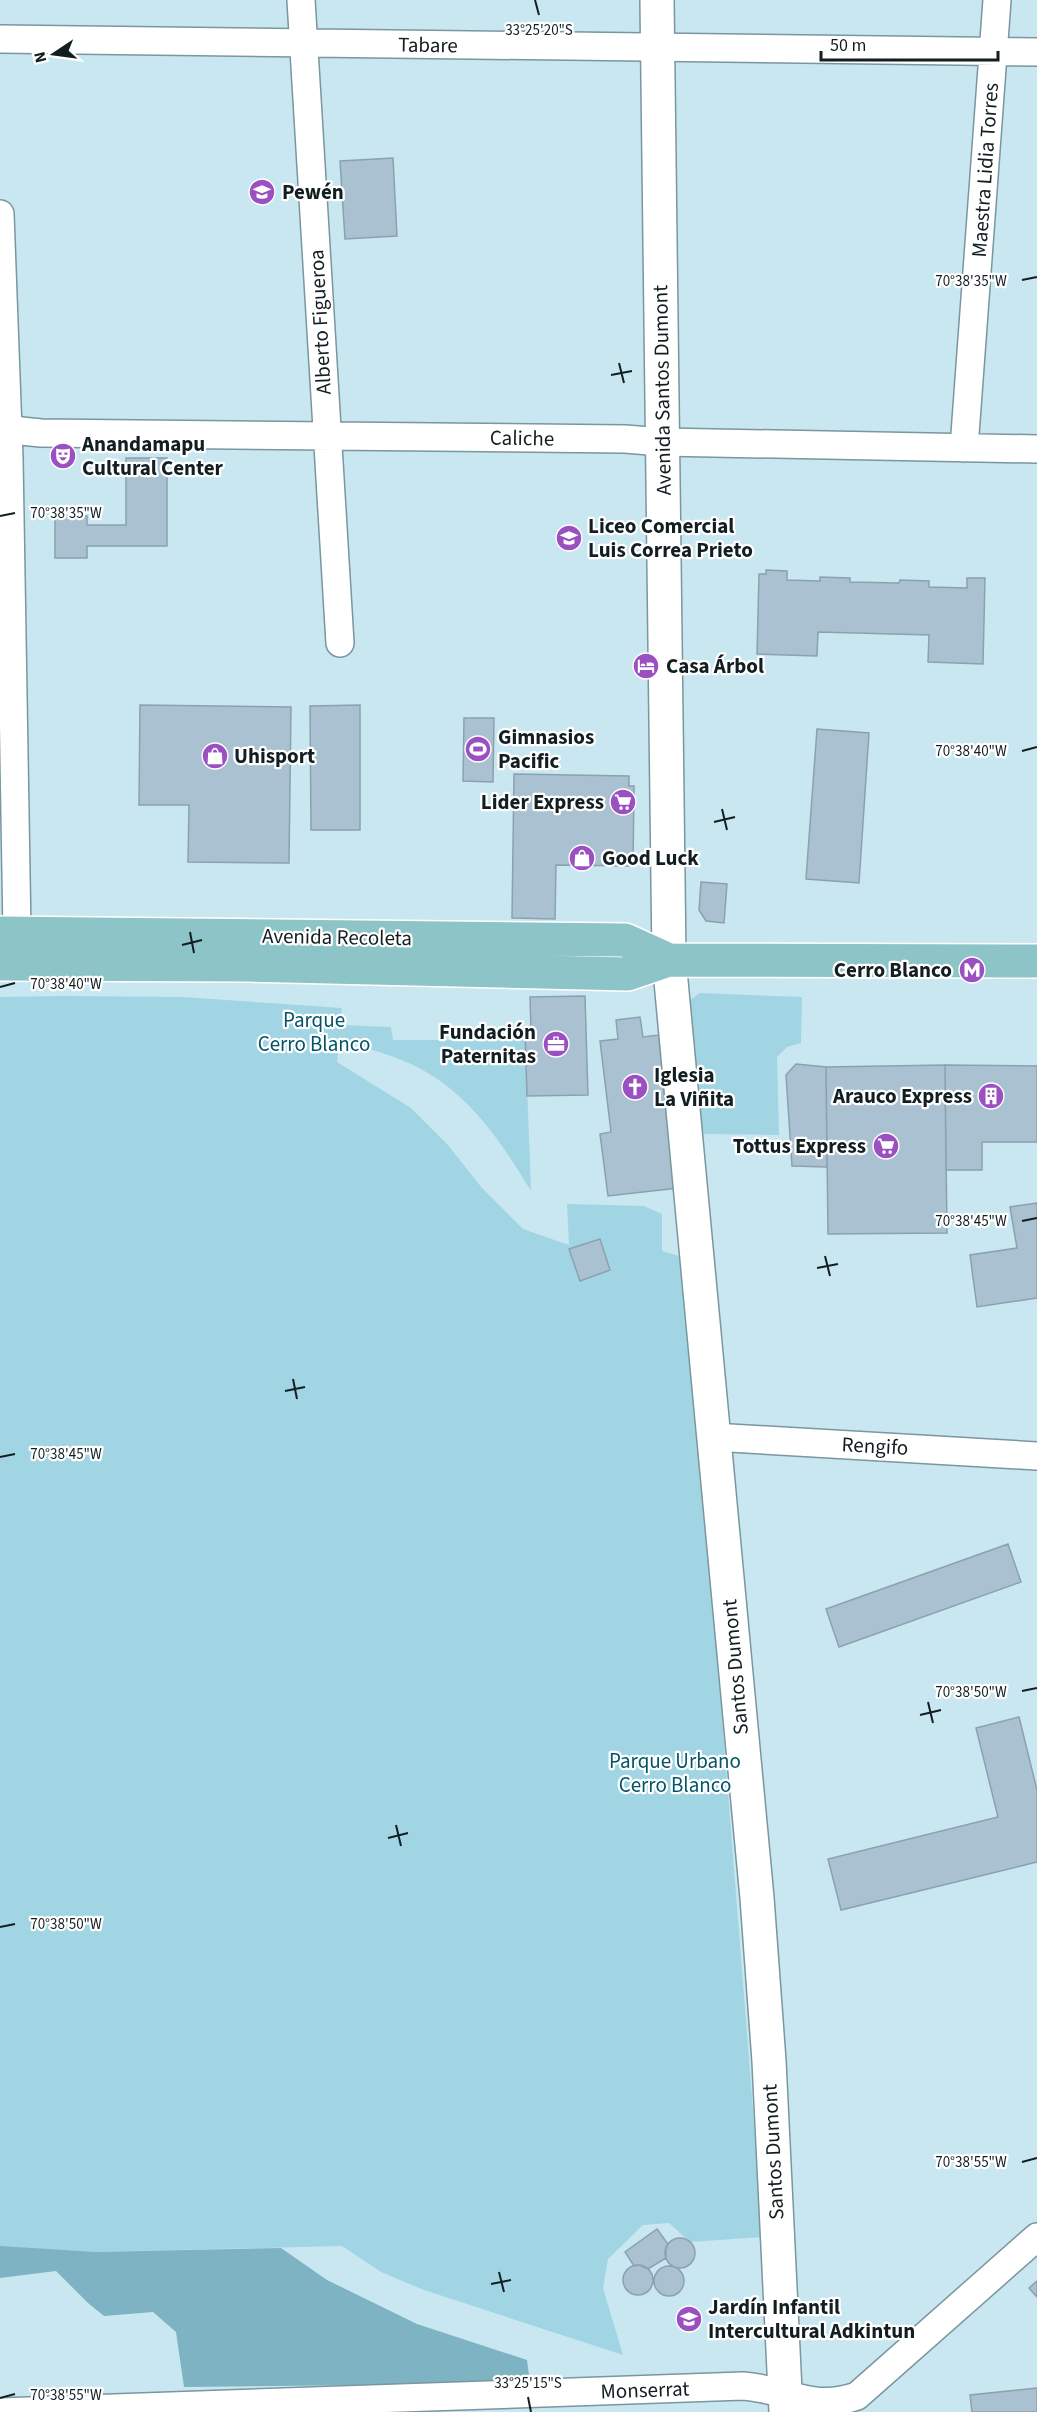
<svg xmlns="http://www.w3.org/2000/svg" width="1037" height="2412" viewBox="0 0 1037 2412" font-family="'Source Sans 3',sans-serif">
	<rect width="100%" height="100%" fill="#c9e7f0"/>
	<path fill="#a2d5e4" d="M700,993L802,997L801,1043L787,1047L777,1057L779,1135L702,1134L687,1002Z
		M62,996L183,997L342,1008L340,1025L391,1027L393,1040H455L456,1030L525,1031L531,1191C503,1145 474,1100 426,1072C402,1057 367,1049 340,1039L337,1062L411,1108L448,1145L482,1188L523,1229L569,1245L567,1204L644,1206L662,1214V1251L686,1258L763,2237L690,2242L669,2223L643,2225L608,2259L603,2288L623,2355L424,2290L381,2272L342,2246L96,2252L0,2247V997Z"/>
	<path fill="#7db3c3" d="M0,2246L96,2252L281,2248L327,2280L417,2324L527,2360L530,2383L184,2387L176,2332L153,2312L104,2316L88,2303L56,2271L0,2278Z"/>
	<path fill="#aac1d1" stroke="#8ba1b0" stroke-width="1.5" d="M393,158L397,236L345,239L340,161Z
		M126,458H167V546H87V558H55V515L87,516V525H126Z
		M766,570L787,571V580L820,581V577L850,578V582L899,583L900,580L929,581V587L967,588V578H985L983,664L928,662L929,635L818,632L817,656L757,654L759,574H766Z
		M140,705L291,707L289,863L188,862L189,805H139Z
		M360,705V830H311L310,706Z
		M464,718H494L493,782L463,781Z
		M817,729L869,733L859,883L806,879Z
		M514,774L629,776V786H634L633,866L556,865L555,919L512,918Z
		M701,882L727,884L724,923L706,921L699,910Z
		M585,996L588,1095L527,1096L525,1031H531L530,997Z
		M640,1017L643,1037L659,1035L678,1188L608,1196L600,1134L611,1132L600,1041L618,1039L616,1020Z
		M796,1064L826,1067L827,1167L792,1166L786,1075Z
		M945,1065L947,1233L828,1234L826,1067Z
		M945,1065L1037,1066V1142H982V1170H946Z
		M1037,1203V1298L977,1307L970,1255L1017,1248L1010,1207Z
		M600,1239L610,1270L580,1281L569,1249Z
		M1008,1544L1021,1582L839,1647L826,1609Z
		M1019,1717L1037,1790V1862L841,1910L828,1859L998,1817L976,1728Z
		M657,2229L668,2244L666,2249V2258L648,2269L639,2265L634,2266L625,2252Z
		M665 2253a15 15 0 1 1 30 0a15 15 0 1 1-30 0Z
		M623 2280a15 15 0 1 1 30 0a15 15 0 1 1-30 0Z
		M654 2281a15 15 0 1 1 30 0a15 15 0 1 1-30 0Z
		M1037,2281V2297L1029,2288Z
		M1037,2388V2412H972L970,2395Z"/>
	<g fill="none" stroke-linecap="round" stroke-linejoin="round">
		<defs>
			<path id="minor" d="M301,0L340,643
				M0,39L1037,52
				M0,214L9,458L17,933
				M0,425L21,431L41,433L625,439L662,442L1037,449
				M964,448L997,0
				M713,1437L1037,1456
				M0,2412L743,2386C788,2389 812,2412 857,2396L1037,2237"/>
			<path id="secondary" d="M657,0L669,960L757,1898L769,2061L786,2412"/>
			<path id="primary" d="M0,933L625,940L669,960
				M0,964L248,965L628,974L669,960L1037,961"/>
		</defs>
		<use href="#minor" stroke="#7a969f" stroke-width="30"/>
		<use href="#secondary" stroke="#7a969f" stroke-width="36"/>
		<use href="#primary" stroke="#fff" stroke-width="36"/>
		<use href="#minor" stroke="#fff" stroke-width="27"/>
		<use href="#secondary" stroke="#fff" stroke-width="33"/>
		<use href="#primary" stroke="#8cc4c7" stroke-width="33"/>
	</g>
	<path fill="none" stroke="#131e21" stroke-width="2" d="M535,0L539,15M1022,280L1037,277M619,363L624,383M611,375L632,371M0,516L15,513M1022,751L1037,747M722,809L727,830M714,822L735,817M190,932L194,953M182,945L202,940M0,987L15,983M1022,1221L1037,1218M825,1256L830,1276M817,1268L838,1264M293,1379L297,1399M285,1391L305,1387M0,1457L15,1454M1022,1691L1037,1688M928,1702L933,1723M920,1715L941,1710M396,1825L401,1846M388,1838L408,1833M0,1927L15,1924M1022,2162L1037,2158M499,2272L504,2292M491,2284L511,2280M528,2397L531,2412M0,2398L15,2394"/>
	<defs>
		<symbol id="school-disc" viewBox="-11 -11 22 22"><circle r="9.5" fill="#9b50c2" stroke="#fff"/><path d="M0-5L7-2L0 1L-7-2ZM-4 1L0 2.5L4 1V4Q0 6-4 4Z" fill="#fff"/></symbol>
		<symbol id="theatre-disc" viewBox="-11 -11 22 22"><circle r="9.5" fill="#9b50c2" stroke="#fff"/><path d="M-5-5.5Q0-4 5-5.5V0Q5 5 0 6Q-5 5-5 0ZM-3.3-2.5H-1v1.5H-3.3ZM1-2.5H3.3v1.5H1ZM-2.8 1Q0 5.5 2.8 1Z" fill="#fff"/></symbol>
		<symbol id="hotel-disc" viewBox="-11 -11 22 22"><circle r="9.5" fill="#9b50c2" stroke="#fff"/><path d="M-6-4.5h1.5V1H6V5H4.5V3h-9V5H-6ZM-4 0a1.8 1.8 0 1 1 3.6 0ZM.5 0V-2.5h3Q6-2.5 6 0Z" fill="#fff"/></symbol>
		<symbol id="stadium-disc" viewBox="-11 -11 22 22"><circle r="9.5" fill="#9b50c2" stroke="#fff"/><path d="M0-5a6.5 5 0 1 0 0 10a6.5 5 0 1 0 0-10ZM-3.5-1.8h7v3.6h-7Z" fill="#fff"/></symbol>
		<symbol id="shop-disc" viewBox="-11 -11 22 22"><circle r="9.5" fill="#9b50c2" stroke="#fff"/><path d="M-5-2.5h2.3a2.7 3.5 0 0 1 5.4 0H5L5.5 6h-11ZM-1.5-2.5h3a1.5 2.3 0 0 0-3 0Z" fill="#fff"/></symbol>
		<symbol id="supermarket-disc" viewBox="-11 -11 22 22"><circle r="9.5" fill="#9b50c2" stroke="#fff"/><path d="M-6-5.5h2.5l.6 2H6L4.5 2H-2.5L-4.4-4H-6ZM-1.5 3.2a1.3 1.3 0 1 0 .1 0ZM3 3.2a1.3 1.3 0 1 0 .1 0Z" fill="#fff"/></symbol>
		<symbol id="metro-disc" viewBox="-11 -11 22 22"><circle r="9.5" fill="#9b50c2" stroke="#fff"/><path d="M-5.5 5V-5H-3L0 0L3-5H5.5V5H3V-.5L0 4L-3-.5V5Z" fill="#fff"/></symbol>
		<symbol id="office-disc" viewBox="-11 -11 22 22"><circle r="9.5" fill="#9b50c2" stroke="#fff"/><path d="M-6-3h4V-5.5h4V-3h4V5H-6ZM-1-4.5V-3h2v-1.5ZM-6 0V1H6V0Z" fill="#fff"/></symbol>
		<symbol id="church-disc" viewBox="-11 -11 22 22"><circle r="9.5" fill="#9b50c2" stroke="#fff"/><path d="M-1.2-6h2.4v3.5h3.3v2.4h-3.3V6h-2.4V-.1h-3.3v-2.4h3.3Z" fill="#fff"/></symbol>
		<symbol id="building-disc" viewBox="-11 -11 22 22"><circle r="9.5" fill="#9b50c2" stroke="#fff"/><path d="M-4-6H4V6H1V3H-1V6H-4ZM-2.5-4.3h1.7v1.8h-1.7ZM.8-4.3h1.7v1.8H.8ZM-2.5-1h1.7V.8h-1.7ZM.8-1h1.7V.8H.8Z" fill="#fff"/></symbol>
	</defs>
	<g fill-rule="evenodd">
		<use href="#school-disc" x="247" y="177" width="30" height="30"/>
		<use href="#theatre-disc" x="48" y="441" width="30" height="30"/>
		<use href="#school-disc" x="554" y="523" width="30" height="30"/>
		<use href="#hotel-disc" x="631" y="651" width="30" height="30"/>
		<use href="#stadium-disc" x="463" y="734" width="30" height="30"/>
		<use href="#shop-disc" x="200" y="741" width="30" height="30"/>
		<use href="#supermarket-disc" x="608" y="787" width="30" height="30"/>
		<use href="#shop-disc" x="567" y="843" width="30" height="30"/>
		<use href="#metro-disc" x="957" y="955" width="30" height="30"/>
		<use href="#office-disc" x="541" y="1029" width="30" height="30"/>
		<use href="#church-disc" x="620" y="1072" width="30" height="30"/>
		<use href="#building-disc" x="976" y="1081" width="30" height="30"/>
		<use href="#supermarket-disc" x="871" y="1131" width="30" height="30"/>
		<use href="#school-disc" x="674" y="2304" width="30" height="30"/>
	</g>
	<g text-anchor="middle" stroke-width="4.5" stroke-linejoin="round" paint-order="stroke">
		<g font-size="21" fill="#131e21" stroke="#fff">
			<text transform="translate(428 45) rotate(1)" y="7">Tabare</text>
			<text transform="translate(985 170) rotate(-86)" y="7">Maestra Lidia Torres</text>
			<text transform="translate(320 322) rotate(-93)" y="7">Alberto Figueroa</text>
			<text transform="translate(662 390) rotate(-91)" y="7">Avenida Santos Dumont</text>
			<text transform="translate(522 438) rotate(1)" y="7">Caliche</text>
			<text transform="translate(337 937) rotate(1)" y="7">Avenida Recoleta</text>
			<text transform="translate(875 1446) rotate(3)" y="7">Rengifo</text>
			<text transform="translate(735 1667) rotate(-95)" y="7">Santos Dumont</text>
			<text transform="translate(773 2152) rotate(-93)" y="7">Santos Dumont</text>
			<text transform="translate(645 2390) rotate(-2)" y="7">Monserrat</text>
		</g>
		<g font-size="21" font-weight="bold" fill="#131e21" stroke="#fff" text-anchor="start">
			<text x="282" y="199">Pewén</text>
			<text x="82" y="451">Anandamapu<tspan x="82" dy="24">Cultural Center</tspan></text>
			<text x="588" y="533">Liceo Comercial<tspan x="588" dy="24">Luis Correa Prieto</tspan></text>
			<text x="666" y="673">Casa Árbol</text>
			<text x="498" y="744">Gimnasios<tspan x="498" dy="24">Pacific</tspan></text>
			<text x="234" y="763">Uhisport</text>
			<text x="604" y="809" text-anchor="end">Lider Express</text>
			<text x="602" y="865">Good Luck</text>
			<text x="952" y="977" text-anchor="end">Cerro Blanco</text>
			<text x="536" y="1039" text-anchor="end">Fundación<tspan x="536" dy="24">Paternitas</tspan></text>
			<text x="654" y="1082">Iglesia<tspan x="654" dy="24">La Viñita</tspan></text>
			<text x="972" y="1103" text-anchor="end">Arauco Express</text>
			<text x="866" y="1153" text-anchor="end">Tottus Express</text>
			<text x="708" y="2314">Jardín Infantil<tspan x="708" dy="24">Intercultural Adkintun</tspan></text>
		</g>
		<g font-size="21" fill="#045466" stroke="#fff">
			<text x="314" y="1027">Parque<tspan x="314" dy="24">Cerro Blanco</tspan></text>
			<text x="675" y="1768">Parque Urbano<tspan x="675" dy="24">Cerro Blanco</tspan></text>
		</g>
	</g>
	<g font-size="15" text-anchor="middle" fill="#131e21" stroke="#fff" stroke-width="4.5" stroke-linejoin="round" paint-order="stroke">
		<text x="539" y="35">33°25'20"S</text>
		<text x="971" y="286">70°38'35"W</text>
		<text x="66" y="518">70°38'35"W</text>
		<text x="971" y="756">70°38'40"W</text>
		<text x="66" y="989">70°38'40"W</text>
		<text x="971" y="1226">70°38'45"W</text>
		<text x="66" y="1459">70°38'45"W</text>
		<text x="971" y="1697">70°38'50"W</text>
		<text x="66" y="1929">70°38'50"W</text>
		<text x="971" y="2167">70°38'55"W</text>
		<text x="528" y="2388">33°25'15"S</text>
		<text x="66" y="2400">70°38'55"W</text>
	</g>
	<g transform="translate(54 54) rotate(257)" stroke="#ffffff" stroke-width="4.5" paint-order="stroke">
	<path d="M0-4.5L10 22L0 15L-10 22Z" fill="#131e21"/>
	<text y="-9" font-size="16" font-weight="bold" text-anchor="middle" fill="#131e21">N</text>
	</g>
	<path d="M821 51v9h177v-9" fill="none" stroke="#131e21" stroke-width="3"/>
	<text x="830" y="51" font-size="18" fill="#131e21" stroke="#ffffff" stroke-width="4.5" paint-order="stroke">50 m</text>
</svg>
